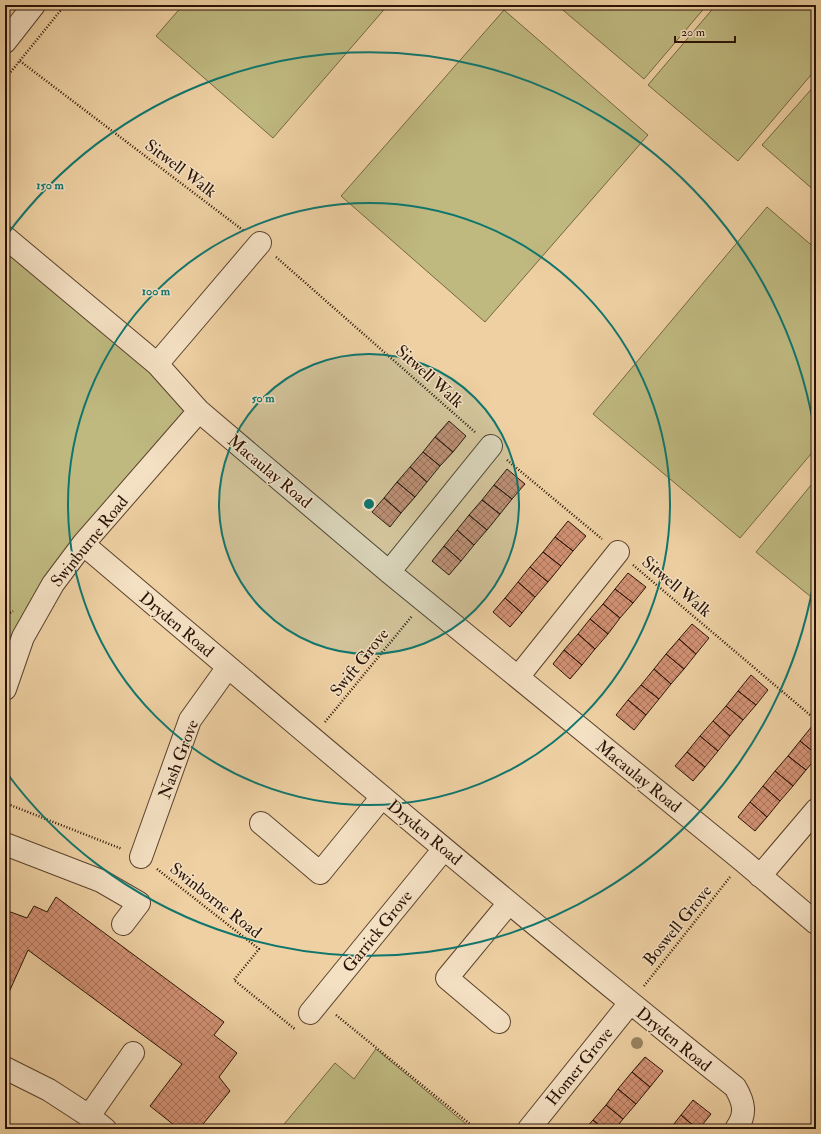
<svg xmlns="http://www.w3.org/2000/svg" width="821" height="1134" viewBox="0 0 821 1134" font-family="'IM FELL Double Pica',serif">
	<defs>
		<pattern id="building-cross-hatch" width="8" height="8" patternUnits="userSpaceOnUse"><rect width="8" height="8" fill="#d39275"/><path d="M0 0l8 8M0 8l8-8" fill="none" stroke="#ab765e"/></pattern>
	</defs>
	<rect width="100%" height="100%" fill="#eed0a2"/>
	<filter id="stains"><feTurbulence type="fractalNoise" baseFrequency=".005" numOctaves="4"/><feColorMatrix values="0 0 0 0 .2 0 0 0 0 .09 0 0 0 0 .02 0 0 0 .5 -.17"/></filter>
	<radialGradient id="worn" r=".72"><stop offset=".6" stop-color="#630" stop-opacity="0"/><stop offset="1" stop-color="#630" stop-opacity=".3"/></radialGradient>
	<path fill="#bfb980" stroke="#746643" d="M183,5H388L273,138L156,36Z
		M557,5H707L644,79Z
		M716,5H816V69L738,161L648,85Z
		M504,10L648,135L485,322L341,196Z
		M816,84V192L762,145Z
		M767,207L816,249V448L740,538L593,414Z
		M5,237L199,411L83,544L5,689Z
		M816,479V601L756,552Z
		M376,1049L472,1129H280L335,1063L354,1079Z"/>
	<path fill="url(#building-cross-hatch)" stroke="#291306" d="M449,421L466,436L453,452L435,437Z
		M435,437L453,452L440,466L423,452Z
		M423,452L440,466L427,482L410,467Z
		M410,467L427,482L415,497L397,482Z
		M507,469L525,484L512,499L494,485Z
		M397,482L415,497L401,513L384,498Z
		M494,485L512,499L500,514L482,500Z
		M384,498L401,513L390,527L372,512Z
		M482,500L500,514L487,530L469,515Z
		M469,515L487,530L474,545L457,530Z
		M568,521L586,536L573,551L555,537Z
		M457,530L474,545L461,561L444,546Z
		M555,537L573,551L561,566L543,552Z
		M444,546L461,561L449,575L432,561Z
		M543,552L561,566L548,582L530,567Z
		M530,567L548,582L535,597L518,582Z
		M628,573L646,587L633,603L615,589Z
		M518,582L535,597L522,613L505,598Z
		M615,589L633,603L620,618L603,604Z
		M505,598L522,613L510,627L493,612Z
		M603,604L620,618L608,634L590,619Z
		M590,619L608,634L595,649L578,634Z
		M692,624L709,638L696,654L679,639Z
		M578,634L595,649L582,665L564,650Z
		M679,639L696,654L684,669L666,654Z
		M564,650L582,665L570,679L553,664Z
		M666,654L684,669L671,684L654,669Z
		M654,669L671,684L659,699L641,685Z
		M751,675L768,690L756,705L738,691Z
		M641,685L659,699L646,715L628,700Z
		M738,691L756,705L743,720L726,706Z
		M628,700L646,715L634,730L616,715Z
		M726,706L743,720L730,736L713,721Z
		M713,721L730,736L718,751L700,736Z
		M813,725L816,728V754L800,741Z
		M700,736L718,751L705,767L687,752Z
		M800,741L816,754V758L806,770L788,756Z
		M687,752L705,767L693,781L675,766Z
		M788,756L806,770L793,786L775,771Z
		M775,771L793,786L780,801L763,786Z
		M763,786L780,801L767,817L750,802Z
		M750,802L767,817L755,831L738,817Z
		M56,897L224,1022L214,1035L237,1053L219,1077L230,1091L199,1129H179L150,1106L182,1064L28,950L5,1001V910L27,918L34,906L47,912Z
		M645,1057L663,1071L650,1087L632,1072Z
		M632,1072L650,1087L636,1104L618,1089Z
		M618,1089L636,1104L623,1119L606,1105Z
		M693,1100L711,1114L699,1129H697L681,1115Z
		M606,1105L623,1119L615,1129H604L593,1120Z
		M681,1115L697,1129H670Z
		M593,1120L604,1129H585Z"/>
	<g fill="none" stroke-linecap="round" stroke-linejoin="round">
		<defs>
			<path id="minor" d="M5,42L34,5
				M5,237L157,364L199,411L389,572L743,861L816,923
				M157,364L260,243
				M83,544C299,727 514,910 735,1087C744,1102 747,1114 736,1129
				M389,572L491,446
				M518,677L618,552
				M5,689L23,637L53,584L83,544L199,411
				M261,823L320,873L382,797
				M5,844L101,881L139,903L123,924
				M141,857L190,720L228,667
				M760,876L816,810
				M310,1013L444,849
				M499,1022L447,978L509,903
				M5,1068L49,1090L89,1116L105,1129
				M89,1116L133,1053
				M529,1129L630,1003"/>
		</defs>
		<use href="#minor" stroke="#5a422d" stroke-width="24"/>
		<path stroke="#291306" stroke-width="2.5" stroke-dasharray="1 2" stroke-linecap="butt" d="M20,61L244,231
			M5,79L65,5
			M276,257L475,432
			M507,460L602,539
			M633,565L816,720
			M5,616L13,611
			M325,722L412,616
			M5,803L122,849
			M157,869L259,949L234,980L296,1030
			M644,986L730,877
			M336,1015L476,1129"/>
		<use href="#minor" stroke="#f4e0c3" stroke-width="22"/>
	</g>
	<circle fill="#9a8461" cx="637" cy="1043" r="6"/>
	<circle cx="369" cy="504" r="150" fill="#0f766e" fill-opacity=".12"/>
	<g fill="none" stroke="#0f766e" stroke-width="2">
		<circle cx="369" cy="504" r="150"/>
		<circle cx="369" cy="504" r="301"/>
		<path d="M816 567A451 451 0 0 1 6 772M6 236A451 451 0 0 1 816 441"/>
	</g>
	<g text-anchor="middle" stroke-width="3" stroke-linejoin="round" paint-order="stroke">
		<g font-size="17" fill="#291306" stroke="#f4e0c3">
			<text transform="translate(181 168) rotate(37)" y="6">Sitwell Walk</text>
			<text transform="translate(430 376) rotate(42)" y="6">Sitwell Walk</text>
			<text transform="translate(270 471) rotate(40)" y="6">Macaulay Road</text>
			<text transform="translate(89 541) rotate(-51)" y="6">Swinburne Road</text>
			<text transform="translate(677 586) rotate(40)" y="6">Sitwell Walk</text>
			<text transform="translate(177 624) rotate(40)" y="6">Dryden Road</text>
			<text transform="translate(359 662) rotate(-51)" y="6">Swift Grove</text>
			<text transform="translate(178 759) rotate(-69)" y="6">Nash Grove</text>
			<text transform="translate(639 776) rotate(39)" y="6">Macaulay Road</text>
			<text transform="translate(425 832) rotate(40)" y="6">Dryden Road</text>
			<text transform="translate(216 900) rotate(38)" y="6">Swinborne Road</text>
			<text transform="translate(677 925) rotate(-51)" y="6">Boswell Grove</text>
			<text transform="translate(377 931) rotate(-51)" y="6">Garrick Grove</text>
			<text transform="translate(674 1039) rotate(39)" y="6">Dryden Road</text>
			<text transform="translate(579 1066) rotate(-51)" y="6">Homer Grove</text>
		</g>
	</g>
	<circle cx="369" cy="504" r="6" fill="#0f766e" stroke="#f4e0c3" stroke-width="2"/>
	<g font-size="12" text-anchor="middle" font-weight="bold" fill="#0f766e" stroke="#f4e0c3" stroke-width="3" stroke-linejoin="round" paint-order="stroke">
		<text x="50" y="189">150 m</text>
		<text x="156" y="295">100 m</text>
		<text x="263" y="402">50 m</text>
	</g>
	<rect width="821" height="1134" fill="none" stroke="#eed0a2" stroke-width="20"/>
	<rect x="6" y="6" width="809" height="1122" fill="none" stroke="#291306" stroke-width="2"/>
	<rect x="10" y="10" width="801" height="1114" fill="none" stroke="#291306"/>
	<path d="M675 36v6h60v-6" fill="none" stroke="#291306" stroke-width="2"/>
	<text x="681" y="36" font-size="12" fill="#291306" stroke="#f4e0c3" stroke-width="3" paint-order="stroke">20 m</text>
	<rect width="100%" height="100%" filter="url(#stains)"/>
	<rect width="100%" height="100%" fill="url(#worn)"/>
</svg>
